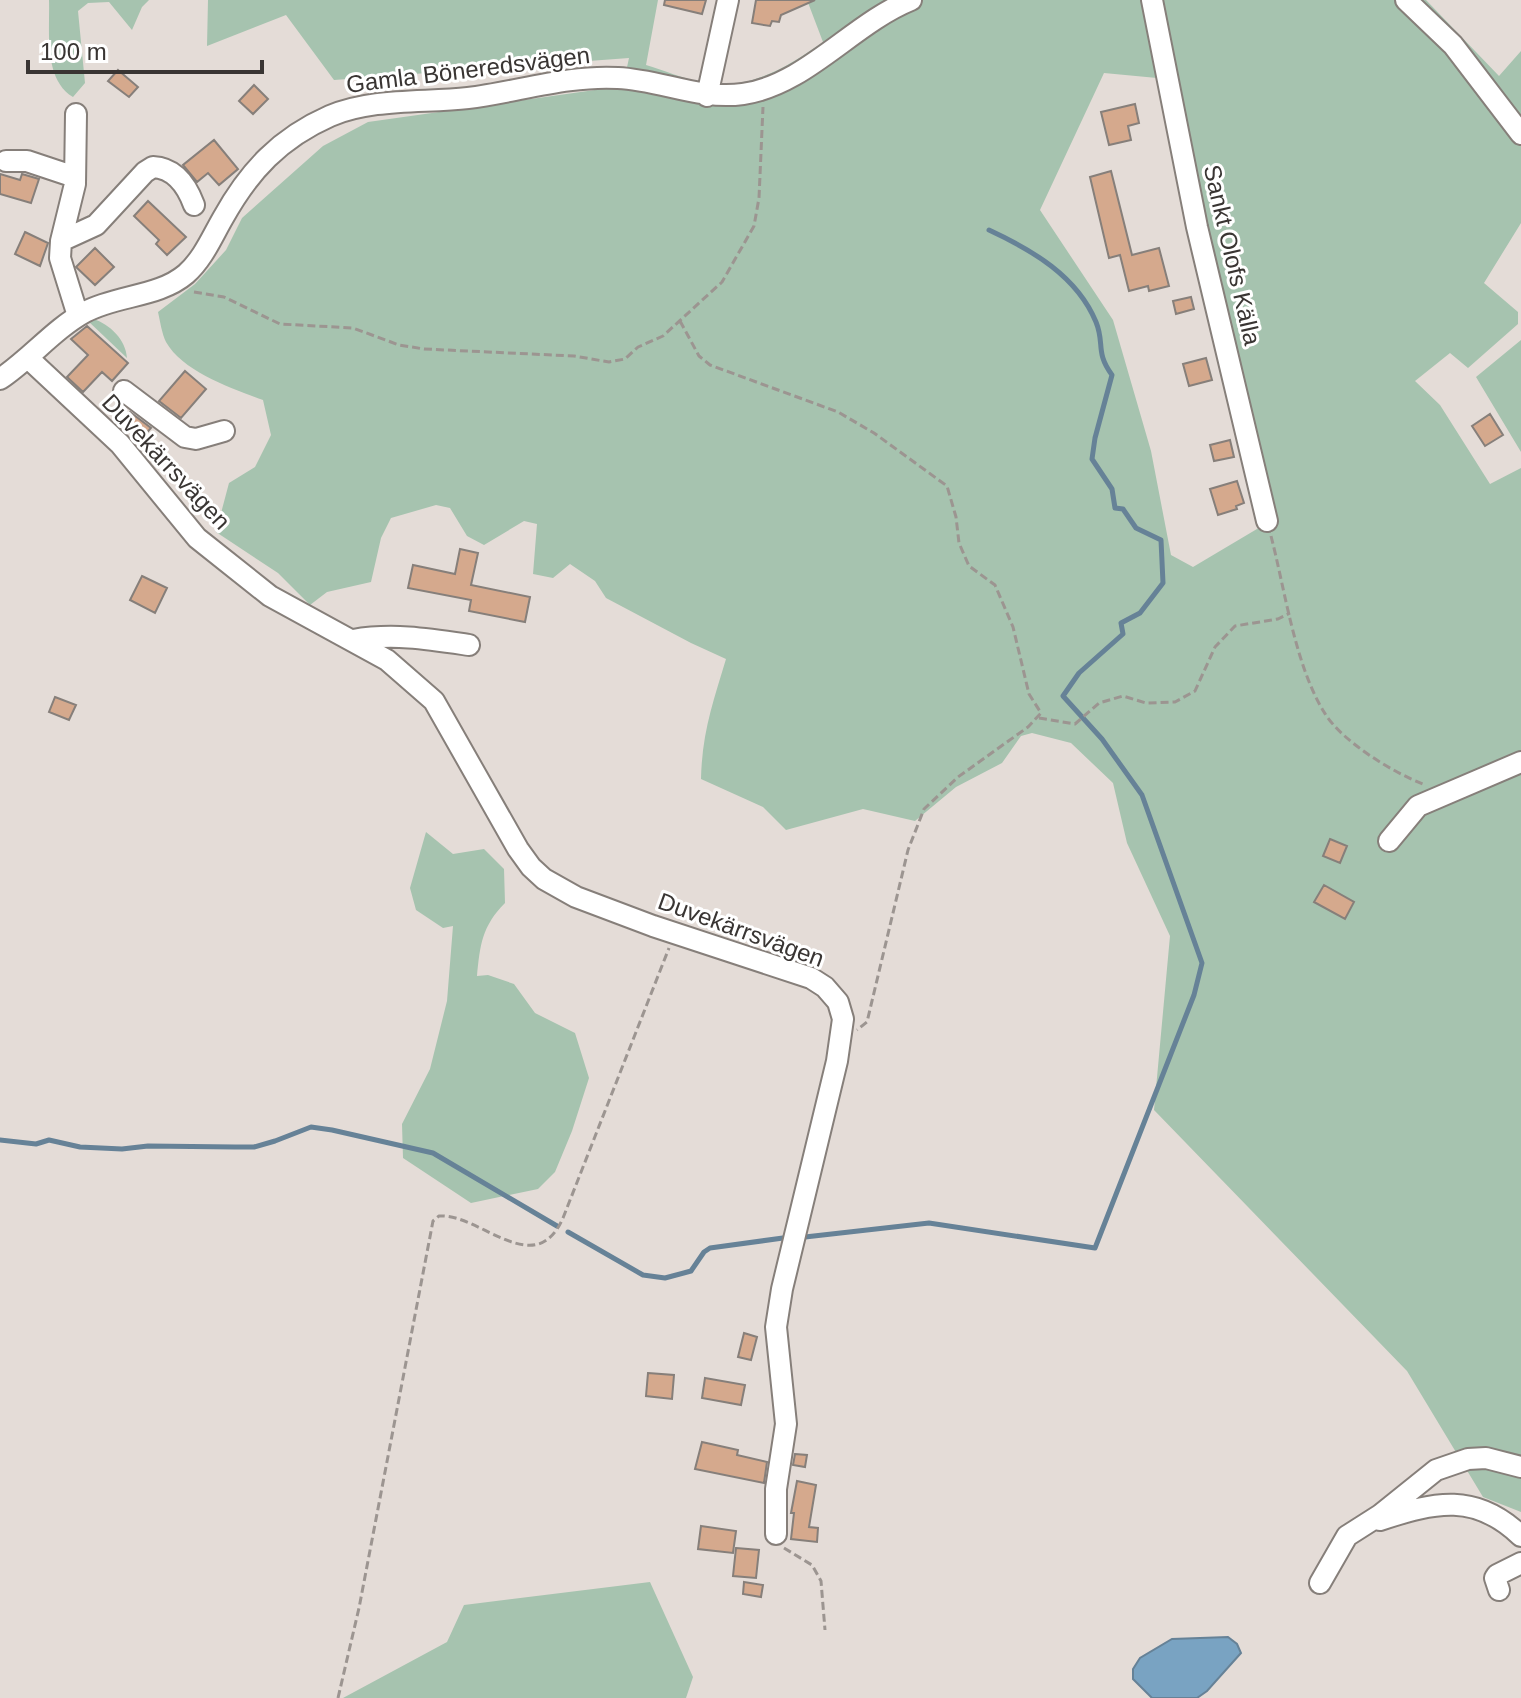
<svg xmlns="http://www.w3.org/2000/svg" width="1521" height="1698" viewBox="0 0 1521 1698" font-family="Arial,sans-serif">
	<rect width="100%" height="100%" fill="#e4dcd7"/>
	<path fill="#a6c3af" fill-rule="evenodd" d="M49,0H149L142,7L132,30L109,2L88,3L78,11L85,83L73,97C43,79 50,31 49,0Z
		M208,0H658L646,65C663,70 682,78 700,82C747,92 786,68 823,42L807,0H1426L1499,76L1521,51V223L1484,283L1518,312V324L1468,368L1450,353L1415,381L1440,405L1490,484L1521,468V1512L1483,1497L1407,1371L1154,1110L1170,936L1127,843L1113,783L1071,743L1032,733L1021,736L1002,763L956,787L915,821L863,809L786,830L763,807L701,779C702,733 713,702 726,659L691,643L606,598L595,581L570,564L553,578L533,574L537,524L524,521L484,545L467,536L450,508L436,505L391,518L381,538L371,582L327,592L310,605L278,573L216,532L229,483L255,467L271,435L263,400C233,389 183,372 166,342C162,334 160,321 158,312L195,284L226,250L242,218L323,146L368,122L623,86L629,58L334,80L286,15L207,46ZM1104,73L1157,78L1262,526L1193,567L1171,555L1151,451L1113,320L1040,210Z
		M93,319C110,324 126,340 127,358L88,321Z
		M1521,340V452L1476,377Z
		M426,832L453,854L484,849L504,869L505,903C482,926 480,945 477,976L488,975L514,984L535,1013L575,1033L589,1078L572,1131L555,1172L538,1189L471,1203L403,1158L402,1124L430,1069L447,1001L453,926L443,928L416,910L410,888Z
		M650,1582L693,1677L686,1698H343L447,1642L464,1605Z"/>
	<path fill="#79a3c2" stroke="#668297" stroke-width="2" d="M1228,1637L1237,1644L1241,1653L1207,1691L1197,1698H1152L1133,1679V1669L1140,1658L1172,1639Z"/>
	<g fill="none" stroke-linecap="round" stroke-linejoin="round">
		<path stroke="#668297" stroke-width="5" d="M0,1140L36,1144L49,1140L80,1147L122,1149L148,1146L235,1147H254L275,1141L311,1127L332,1130L433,1153L557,1226
			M568,1232L643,1275L665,1278L691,1271L704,1252L710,1248L783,1238
			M805,1237L929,1223L1095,1248L1194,995L1202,963L1142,795L1102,739L1063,696L1079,673L1123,634L1121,623L1140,613L1163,583L1161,540L1136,528L1123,509L1115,508L1112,489L1092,459L1095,438L1112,375C1095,352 1105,344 1096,322C1077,276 1032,250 989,230"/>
	</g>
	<path fill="#d5a98d" stroke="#867f7a" stroke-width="2" d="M665,0H706L702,14L664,5Z
		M756,0H815L781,15L779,22L772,21L770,26L752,23Z
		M118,70L138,87L129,97L108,81Z
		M254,85L268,99L253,114L239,101Z
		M1135,104L1139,123L1128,126L1131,140L1109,145L1101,112Z
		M214,140L238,169L219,185L208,173L197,182L183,165Z
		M1111,171L1132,255L1159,248L1169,286L1149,291L1148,286L1129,291L1120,255L1109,258L1090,177Z
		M0,174L20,180L22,174L39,179L31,203L0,194Z
		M148,201L186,237L167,255L156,244L159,240L134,216Z
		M25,232L48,243L40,266L15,254Z
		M95,248L114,267L95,285L76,267Z
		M1191,297L1194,309L1176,314L1173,301Z
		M87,326L128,363L112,381L102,372L83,392L67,377L88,355L71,339Z
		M1206,358L1212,380L1189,386L1183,364Z
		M185,371L206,389L181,418L159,401Z
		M130,412L151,428L144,436L123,420Z
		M1490,414L1503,435L1485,446L1472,426Z
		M1230,440L1234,457L1214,461L1210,445Z
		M1237,481L1244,503L1236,506L1237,509L1218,515L1210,489Z
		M460,549L478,553L471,585L530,597L525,622L469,611L471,600L408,588L413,565L455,574Z
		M142,576L167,588L155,613L130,600Z
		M55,697L76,705L69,720L49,712Z
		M1330,839L1347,846L1340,863L1323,856Z
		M1324,885L1354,902L1345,919L1314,902Z
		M744,1333L757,1337L751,1360L738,1357Z
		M648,1373L674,1375L672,1399L646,1396Z
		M705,1378L745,1385L741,1405L702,1398Z
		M702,1442L738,1450L737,1455L767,1462L764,1483L695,1469Z
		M795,1454L807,1455L805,1467L793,1465Z
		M797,1481L816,1485L809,1527L818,1528L817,1542L791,1539L794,1513H791Z
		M701,1526L736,1531L733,1553L698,1549Z
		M736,1548L759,1550L756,1578L733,1576Z
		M744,1582L763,1585L761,1597L743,1594Z"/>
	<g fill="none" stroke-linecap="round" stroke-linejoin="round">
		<defs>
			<path id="minor" d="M1152,0L1197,227L1267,521
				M1406,0L1453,45L1521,134
				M707,96L728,0
				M76,114L75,184L61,241L60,258L78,316
				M6,161H27L75,177
				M61,241L96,225L145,172L153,167C175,168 187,186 194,205
				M28,358L120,444L197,538L270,596L387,660L434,701L518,849L531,867L544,879L576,897L653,926L811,978L825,987L838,1002L843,1019L837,1061L782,1289L776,1327L786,1424L776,1489V1534
				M0,379C30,359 54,329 85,312C117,295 159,297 186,274C203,259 212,237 223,218C249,171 280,138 330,116C372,98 423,103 468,98C517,92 568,75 618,78C661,80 699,100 743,94C806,85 852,24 911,0
				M124,391L185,437L196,439L224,431
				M353,640C393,633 429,639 469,645
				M1389,841L1418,806L1521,762
				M1380,1520C1435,1502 1475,1492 1521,1536
				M1320,1583L1347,1536L1380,1515L1436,1470L1468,1459L1486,1458L1521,1467
				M1499,1590L1495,1578L1497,1575L1521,1563"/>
		</defs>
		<use href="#minor" stroke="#867f7a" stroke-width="24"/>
		<path stroke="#9c9591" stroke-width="3" stroke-dasharray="8 4" stroke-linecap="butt" d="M194,292L224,297L280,324L353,328L399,345L424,349L574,356L609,362L625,359L638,347L663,336L722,282L754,226L759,198L763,107
			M680,321L699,356L710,365L838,412L874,433L947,486L956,517L959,543L969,566L995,585L1013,627L1029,694L1041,713L1028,727L958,777L924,809L908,850L867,1022L857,1030
			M1271,536C1285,590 1295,665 1324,712C1341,741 1392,772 1423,784
			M1039,718L1075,724L1099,703L1123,696L1146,703L1175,702L1195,691L1215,647L1235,626L1278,619L1290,613
			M784,1548L812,1565L821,1581L825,1630
			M338,1698L359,1608L433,1221L439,1216C480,1213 535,1282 563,1218L669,948"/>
		<use href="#minor" stroke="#fff" stroke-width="20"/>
	</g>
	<g text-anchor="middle" stroke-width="6" stroke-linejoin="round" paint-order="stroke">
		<g font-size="24" fill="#393533" stroke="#fff">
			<text transform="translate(468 70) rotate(-7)" y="8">Gamla Böneredsvägen</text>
			<text transform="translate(1232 255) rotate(77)" y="8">Sankt Olofs Källa</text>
			<text transform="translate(166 462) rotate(47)" y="8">Duvekärrsvägen</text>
			<text transform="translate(741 930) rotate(20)" y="8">Duvekärrsvägen</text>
		</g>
	</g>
	<path d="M28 60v12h234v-12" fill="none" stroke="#393533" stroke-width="4"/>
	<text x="40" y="60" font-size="24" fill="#393533" stroke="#ffffff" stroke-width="6" paint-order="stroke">100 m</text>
</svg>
